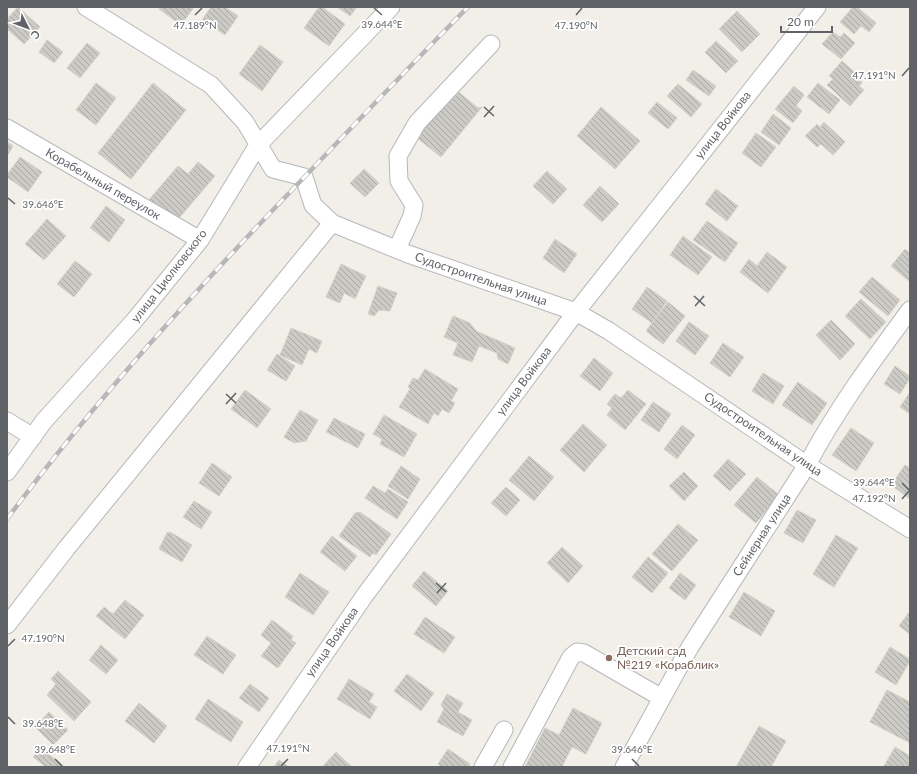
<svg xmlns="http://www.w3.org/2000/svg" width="917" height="774" viewBox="0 0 917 774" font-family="Lato,sans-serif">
	<defs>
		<pattern id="building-back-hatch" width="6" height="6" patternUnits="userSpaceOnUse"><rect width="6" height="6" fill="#cccac5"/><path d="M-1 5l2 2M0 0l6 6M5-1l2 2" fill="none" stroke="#a9a8a4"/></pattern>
	</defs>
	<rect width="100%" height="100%" fill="#f1efe8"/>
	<path fill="url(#building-back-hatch)" stroke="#d6d1c6" d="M18,7L40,27L24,44L7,29V19Z
		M160,7H194L181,25L159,9Z
		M211,7H225L238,16L225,35L202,20Z
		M319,7H322L345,24L329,46L304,28Z
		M337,7H357L350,16Z
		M853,7H857L876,23L869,32L861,26L854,34L840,22Z
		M737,11L760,34L742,52L719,29Z
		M833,32L840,37L844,33L855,43L841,59L822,44Z
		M47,40L63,52L54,63L39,52Z
		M716,41L738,61L726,73L705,52Z
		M87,43L100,53L80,78L67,68Z
		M260,45L283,62L262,91L239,74Z
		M842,61L860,77L862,83L859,86L864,90L850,106L827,85L833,79L829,76Z
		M693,70L716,86L709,96L686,80Z
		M96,83L116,98L96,125L76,110Z
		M153,83L186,110L131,179L98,153Z
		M818,83L840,100L829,114L807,97Z
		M678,84L702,104L691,117L667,96Z
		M794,86L804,95L796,106L802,111L793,123L775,109Z
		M455,89L478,108L482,107L441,157L416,137Z
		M657,102L677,118L668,129L648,113Z
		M601,107L640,141L615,169L577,136Z
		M773,114L791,128L779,145L761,132Z
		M824,122L845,142L833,155L821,144L817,147L805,136L817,124L820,127Z
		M756,133L776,147L761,167L742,153Z
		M7,142L13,146L7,156Z
		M20,157L42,172L28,192L7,177V175Z
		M198,162L215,176L174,224L147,202L178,166L188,174Z
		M364,169L379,183L365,197L350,183Z
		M547,171L567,189L553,204L533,186Z
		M600,186L619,204L602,222L583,205Z
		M716,189L738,206L727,221L705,204Z
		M106,206L125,220L109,242L90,228Z
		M47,219L66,236L44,260L25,244Z
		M707,221L738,243L725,262L693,240Z
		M683,236L712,257L698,275L670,255Z
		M555,239L577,254L564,273L543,258Z
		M905,249L910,253V282L891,266Z
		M767,252L787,267L768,293L740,272L749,259L757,266Z
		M75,261L92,274L74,297L57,284Z
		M341,264L366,276L355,299L344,293L340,303L326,297Z
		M872,277L900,300L888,316L859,292Z
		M378,286L397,293L390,311L379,310L374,316L368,314Z
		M647,287L667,301L652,323L632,309Z
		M861,299L886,322L870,339L845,316Z
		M668,302L685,316L663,344L646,331Z
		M453,316L470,323L476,331L515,348L508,364L498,359L497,353L479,346L472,362L453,355L458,343L444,337Z
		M831,320L855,344L840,360L816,335Z
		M689,322L709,336L695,355L676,341Z
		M291,328L322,341L317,353L309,349L302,365L280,355Z
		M723,343L744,357L730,377L710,363Z
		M277,354L295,366L286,381L267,370Z
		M594,358L613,373L600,391L580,376Z
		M895,366L910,376V378L900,394L884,384Z
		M425,369L458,389L451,401L455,403L449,413L442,409L438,416L434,413L428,424L399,407L410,389L408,387L413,378L418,380Z
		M763,373L784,386L773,404L752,391Z
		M798,382L827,403L812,425L782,405Z
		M245,390L271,409L257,428L231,409Z
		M628,390L646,404L625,430L607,415L612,408L607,404L615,394L621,398Z
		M910,392V414L900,407Z
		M653,402L671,414L659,432L641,420Z
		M300,410L318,420L306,441L294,443L284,437Z
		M384,415L417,434L404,457L380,444L382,439L373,434Z
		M334,418L365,434L358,448L326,432Z
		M583,424L607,445L584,472L560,450Z
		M682,425L695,435L677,459L664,449Z
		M851,428L874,443L856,471L832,455Z
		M529,456L554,477L534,501L509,480Z
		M728,459L746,474L730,491L713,476Z
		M212,463L232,477L219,496L199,483Z
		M905,465L910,468V499L891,485Z
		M401,466L420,479L408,499L388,486Z
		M684,472L698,486L684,501L669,486Z
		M757,477L779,495L756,523L734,505Z
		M373,486L385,493L388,489L408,502L397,519L365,498Z
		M506,487L520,500L506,516L491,503Z
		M194,501L212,512L201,529L183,517Z
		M797,510L816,520L803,543L784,533Z
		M360,512L391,534L376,555L373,553L370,557L339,536L355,513Z
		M678,524L698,540L672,571L652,554Z
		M170,532L192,545L182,562L159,549L167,533Z
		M836,535L858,548L834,587L813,574Z
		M332,536L357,556L345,571L320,552Z
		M562,547L583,566L568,583L547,563Z
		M648,557L668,573L652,593L632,577Z
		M424,571L448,591L436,606L412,586Z
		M300,573L329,592L313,615L285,597Z
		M680,573L696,585L685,600L669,588Z
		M744,592L775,611L761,636L729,617Z
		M125,600L144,615L125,639L96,616L104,607L113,614Z
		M910,611V634L899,626Z
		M425,617L455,637L444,653L414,634Z
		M272,620L293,636L291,640L296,643L278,668L261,656L271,643L261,635Z
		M207,636L236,655L223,674L194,655Z
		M101,645L118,660L106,674L89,660Z
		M890,647L910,659V661L896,685L875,672Z
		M58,671L91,702L74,721L47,695L56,684L51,679Z
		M407,674L434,693L421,711L394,691Z
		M349,679L374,694L369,702L377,707L370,719L337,699Z
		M250,684L269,698L259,712L239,698Z
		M887,690L910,702V743L870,722Z
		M447,694L463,703L458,712L472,720L463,736L437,722L444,709L441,705Z
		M208,699L243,722L231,742L195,719Z
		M139,703L167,726L154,743L125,721Z
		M573,708L602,723L586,754L572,747L562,767H525L545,728L559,735Z
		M49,712L68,730L53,745L35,727Z
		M759,726L786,741L771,767H736Z
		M895,747L910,756V767H886L884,766Z
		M41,748L65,767H46L33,757Z
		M448,749L470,764L468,767H442L438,764Z
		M336,752L352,767H322Z
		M279,760L289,767H274Z"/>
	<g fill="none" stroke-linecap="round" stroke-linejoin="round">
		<defs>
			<path id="minor" d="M86,7L211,85L245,122L273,169L304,177L313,205L332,223L408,254L576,312L609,331L807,465L910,529
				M7,128L200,240
				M397,249L412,216L414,205L399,181L398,156L417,123L491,44
				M7,421L33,437
				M7,472L44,421L134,321L200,240L258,145L391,7
				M7,625L66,549L332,223
				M247,767L365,595L576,312L817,7
				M483,767L504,730
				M512,767L571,657L577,652L584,653L662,698
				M624,767L690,647L807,465C836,410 873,360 910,310"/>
		</defs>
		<use href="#minor" stroke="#b5b8bc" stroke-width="19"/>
		<use href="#minor" stroke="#fff" stroke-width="17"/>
		<defs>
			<path id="rail" d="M7,519C94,402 192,294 293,189C351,128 409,67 468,7"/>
		</defs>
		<use href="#rail" stroke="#b6b7b8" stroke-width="4.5"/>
		<use href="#rail" stroke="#fff" stroke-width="3" stroke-dasharray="9" stroke-linecap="butt"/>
	</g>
	<path fill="none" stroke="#5f6368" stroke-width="1.5" d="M374,8L382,15M195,15L202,8M576,15L582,8M902,76L909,68M484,107L494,116M484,117L494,106M8,198L15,204M694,296L705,306M695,306L704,296M226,394L236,403M226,404L236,393M902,483L909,490M902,499L909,491M436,583L446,592M437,593L446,583M8,646L15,639M8,717L15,724M55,759L62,766M632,759L639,766M281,766L288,759"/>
	<circle fill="#8d6e63" stroke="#fff" stroke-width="1.5" cx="609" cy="658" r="4"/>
	<g text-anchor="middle" stroke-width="3.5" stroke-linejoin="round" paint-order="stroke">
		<g font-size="12" fill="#5f6368" stroke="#fff">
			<text transform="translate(723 125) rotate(-52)" y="4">улица Войкова</text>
			<text transform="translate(103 184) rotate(30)" y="4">Корабельный переулок</text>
			<text transform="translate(169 276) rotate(-52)" y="4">улица Циолковского</text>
			<text transform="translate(481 279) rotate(19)" y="4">Судостроительная улица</text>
			<text transform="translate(524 381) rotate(-53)" y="4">улица Войкова</text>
			<text transform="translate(763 434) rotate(34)" y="4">Судостроительная улица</text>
			<text transform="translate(762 535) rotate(-57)" y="4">Сейнерная улица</text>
			<text transform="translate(332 642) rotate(-55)" y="4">улица Войкова</text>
		</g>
		<g font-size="12" fill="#785e54" stroke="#fff" text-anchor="start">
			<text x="617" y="655">Детский сад<tspan x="617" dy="14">№219 «Кораблик»</tspan></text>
		</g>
	</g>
	<g font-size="10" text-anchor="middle" fill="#5f6368" stroke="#fff" stroke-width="3.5" stroke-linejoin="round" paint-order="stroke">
		<text x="382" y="28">39.644°E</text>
		<text x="195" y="29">47.189°N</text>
		<text x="576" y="29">47.190°N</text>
		<text x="874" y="79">47.191°N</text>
		<text x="43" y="208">39.646°E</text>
		<text x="874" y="486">39.644°E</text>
		<text x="874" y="502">47.192°N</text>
		<text x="43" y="642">47.190°N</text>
		<text x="43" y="727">39.648°E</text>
		<text x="288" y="752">47.191°N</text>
		<text x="55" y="753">39.648°E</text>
		<text x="632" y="753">39.646°E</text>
	</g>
	<rect width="917" height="774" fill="none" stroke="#5f6368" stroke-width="16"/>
	<g transform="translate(28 28) rotate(132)" stroke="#ffffff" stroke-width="3" paint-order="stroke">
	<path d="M0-3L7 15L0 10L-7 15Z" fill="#5f6368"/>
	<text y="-6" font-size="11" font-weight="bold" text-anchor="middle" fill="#5f6368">С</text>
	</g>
	<path d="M781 26v6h51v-6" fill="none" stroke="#5f6368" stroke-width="2"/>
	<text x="787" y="26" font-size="12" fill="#5f6368" stroke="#ffffff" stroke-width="3" paint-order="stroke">20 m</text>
</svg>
